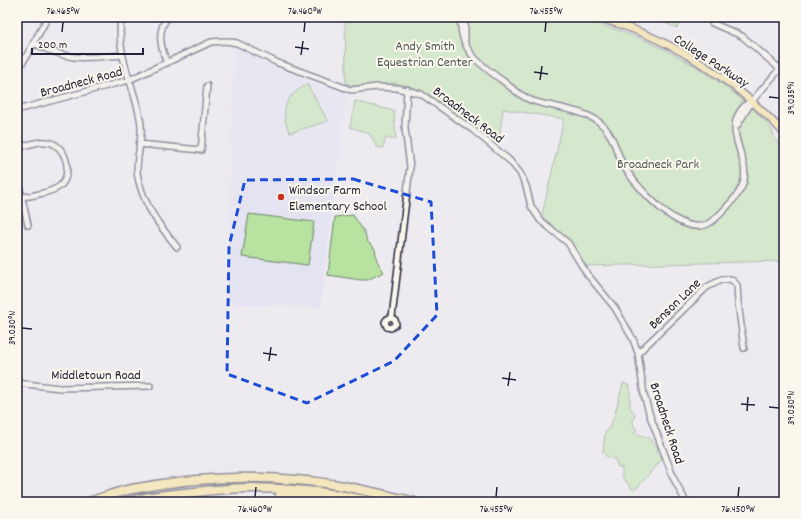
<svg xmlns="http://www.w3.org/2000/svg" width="801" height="519" viewBox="0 0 801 519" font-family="Dekko,sans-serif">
	<rect width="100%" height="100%" fill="#edebf0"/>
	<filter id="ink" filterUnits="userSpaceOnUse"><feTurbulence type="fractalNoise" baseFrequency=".025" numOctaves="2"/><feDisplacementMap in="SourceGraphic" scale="8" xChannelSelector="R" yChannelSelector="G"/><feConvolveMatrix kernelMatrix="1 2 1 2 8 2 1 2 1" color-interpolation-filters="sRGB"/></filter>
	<g filter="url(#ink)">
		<path fill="#e3e3f2" d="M234,46L312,83L347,91L320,307L226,303Z"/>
		<path fill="#b8e29f" stroke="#6d826d" d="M345,17H568C644,32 714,69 768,124C772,129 773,135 776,140C778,144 781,147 784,150V261L584,266L568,240L541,219L564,119L503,109L499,141L496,147L431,96L416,88L394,83L357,86L346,84Z
			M652,17H682L677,28Z
			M307,84L328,121L290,133C283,121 282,106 292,95C296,91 302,88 307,84Z
			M355,101L394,111L396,140L386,138L383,148L377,147L370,134L350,127Z
			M249,214L314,222L308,265L242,257Z
			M353,215L365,233L367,241L375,249L377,261L384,272L367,280H361L328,275L335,217Z
			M623,383L630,386V408L635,414L633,422L634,427L637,429L635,433L650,438L652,443L657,446L658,454L662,457L665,456L636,489H632L622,476V468L617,466L616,460L606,456L603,453L605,433L609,428L614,417Z
			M194,500L277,501L282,502H184Z"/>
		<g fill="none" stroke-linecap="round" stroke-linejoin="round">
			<defs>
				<path id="minor" d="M121,17C116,56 133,82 140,118C144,135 137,153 137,170C137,174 138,178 139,182C146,209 160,226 177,247
					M461,17C458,49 479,64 503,81C512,88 521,97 533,101C552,107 584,110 599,122C613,133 615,148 622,163C634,185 677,234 705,225C714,222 720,214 726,208C733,200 742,191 744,180C749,157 724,133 741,110C744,106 746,103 752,101
					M465,17V39
					M709,17L712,23L742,36L780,69
					M34,43C69,62 84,58 122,55
					M23,62L48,17
					M167,63C161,48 156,31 168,17
					M17,110L129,80L211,42L226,41L237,43L278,63L351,90L377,87L397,88L421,94L473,130L509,160L520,173L526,186L531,206L540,220L568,243L587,274L615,308L633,339L638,353L644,395L650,416L674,479L686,502
					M737,126L752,101L784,64
					M139,144L201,150L207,86
					M17,148C26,146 38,140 47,142C66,144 74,173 60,186C53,192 32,196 22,197
					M17,176L28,225
					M392,317L395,320L396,324L391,328L387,327L385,322L387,319L392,317L410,167L405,128L407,89
					M638,353L707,287L721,280L731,279L737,285L738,302L744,348
					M17,383L60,388L150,386"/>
				<path id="major" d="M594,17C666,35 734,78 784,133"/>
				<path id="highway" d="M280,494L325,502
					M88,502C102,498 117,492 132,489C199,476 270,474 338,485C364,490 390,496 415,502
					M126,502C149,496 172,494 195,492C214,490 232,488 250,488C292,488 334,493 375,502"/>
			</defs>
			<use href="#minor" stroke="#22223b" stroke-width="8"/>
			<use href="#major" stroke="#22223b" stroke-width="9"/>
			<use href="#highway" stroke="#22223b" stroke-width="11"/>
			<use href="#minor" stroke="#fbf7ec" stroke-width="5"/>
			<use href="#major" stroke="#fce080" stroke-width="6"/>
			<use href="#highway" stroke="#fce080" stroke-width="8"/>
		</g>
	</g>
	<path d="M0 0H801V519H0ZM353,179L431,202L437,315L394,361L307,403L227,374L229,246L245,180Z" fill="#edebf0" fill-opacity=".55" fill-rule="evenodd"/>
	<path fill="none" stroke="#1d4ed8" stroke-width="3" stroke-dasharray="8 5" stroke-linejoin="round" d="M353,179L431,202L437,315L394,361L307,403L227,374L229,246L245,180Z"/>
	<path fill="none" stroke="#22223b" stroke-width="1.5" d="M62,32L63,22M304,32L305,22M545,32L546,22M295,47L309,49M301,55L303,41M534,72L548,74M540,80L542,66M769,97L779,98M22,328L32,329M263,353L277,355M269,361L271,347M502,378L516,380M508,386L510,372M741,404L755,405M769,407L779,408M747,411L748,397M255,497L256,487M496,497L497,487M738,497L739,487"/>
	<circle fill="#c8321e" stroke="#fbf7ec" stroke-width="1.5" cx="281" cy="197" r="4"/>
	<g text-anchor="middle" stroke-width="4" stroke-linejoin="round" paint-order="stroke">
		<g font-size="14" fill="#4f5c59" stroke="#fbf7ec">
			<text x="425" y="50">Andy Smith<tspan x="425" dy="16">Equestrian Center</tspan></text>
			<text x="658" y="168">Broadneck Park</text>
		</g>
		<g font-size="14" fill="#22223b" stroke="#fbf7ec">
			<text transform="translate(712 60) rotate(33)" y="5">College Parkway</text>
			<text transform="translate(81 81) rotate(-15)" y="5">Broadneck Road</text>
			<text transform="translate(469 114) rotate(37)" y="5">Broadneck Road</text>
			<text transform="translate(674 303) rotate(-44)" y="5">Benson Lane</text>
			<text x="96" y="379">Middletown Road</text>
			<text transform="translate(668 423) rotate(72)" y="5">Broadneck Road</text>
		</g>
		<g font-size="14" fill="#22223b" stroke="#fbf7ec" text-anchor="start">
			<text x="289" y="194">Windsor Farm<tspan x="289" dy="16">Elementary School</tspan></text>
		</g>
	</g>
	<rect width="801" height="519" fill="none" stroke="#fbf7ec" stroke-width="44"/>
	<path d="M32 48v6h111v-6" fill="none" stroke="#22223b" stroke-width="2"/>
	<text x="38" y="48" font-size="12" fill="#22223b" stroke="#fbf7ec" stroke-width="3" paint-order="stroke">200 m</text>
	<rect x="22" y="22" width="757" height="475" fill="none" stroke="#22223b" stroke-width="1.5"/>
	<g font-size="10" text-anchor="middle" fill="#22223b">
		<text x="63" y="14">76.465°W</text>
		<text x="305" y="14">76.460°W</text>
		<text x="546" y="14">76.455°W</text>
		<text transform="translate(790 98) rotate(-90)" y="4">39.035°N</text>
		<text transform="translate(11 328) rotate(-90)" y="4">39.030°N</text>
		<text transform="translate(790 408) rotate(-90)" y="4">39.030°N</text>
		<text x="255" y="512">76.460°W</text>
		<text x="496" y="512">76.455°W</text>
		<text x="738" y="512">76.450°W</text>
	</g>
</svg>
